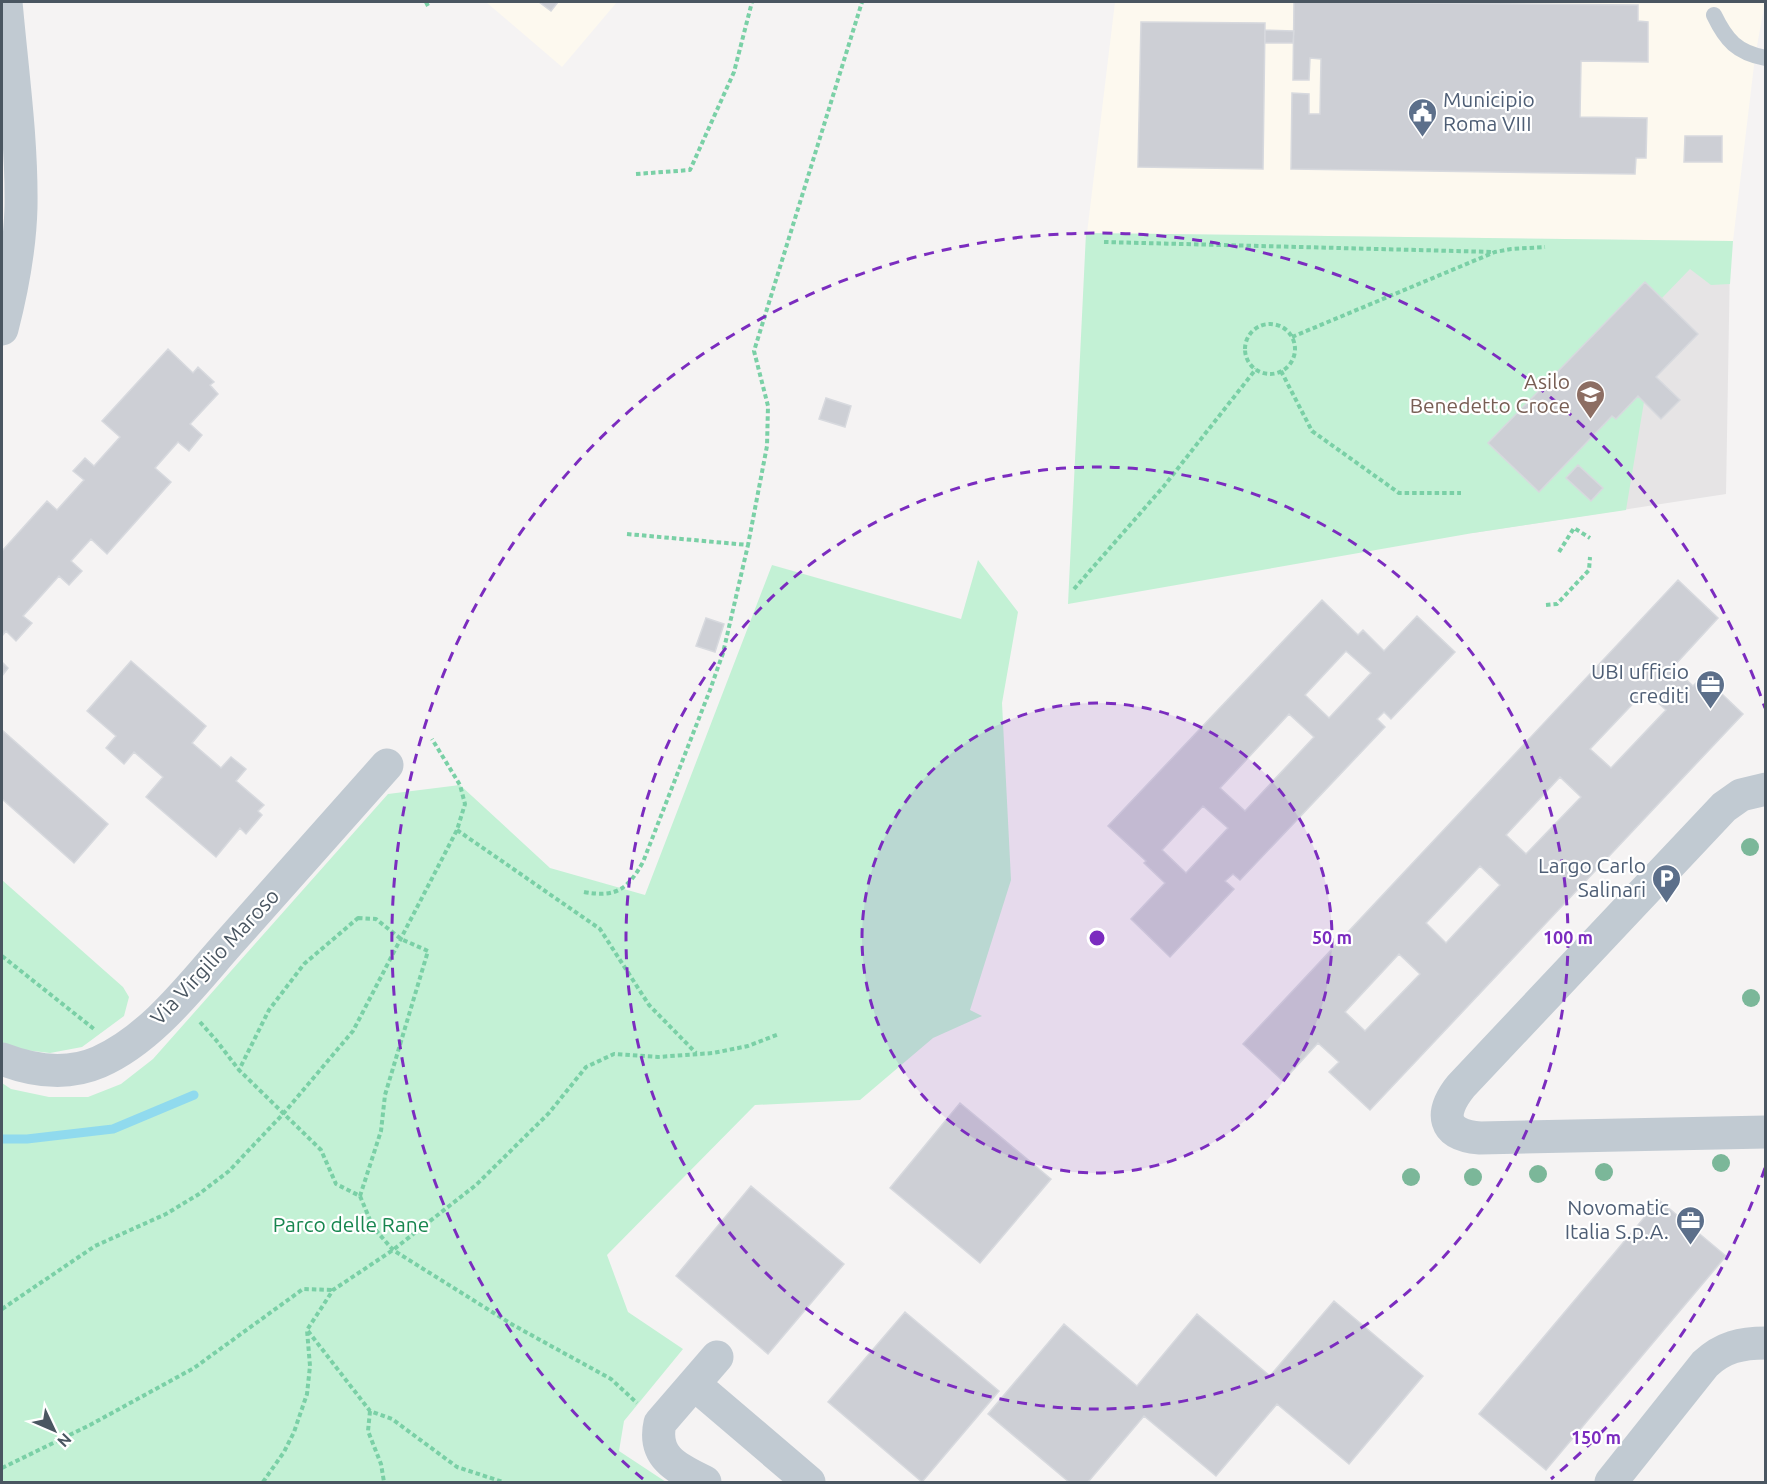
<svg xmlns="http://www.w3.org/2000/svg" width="1767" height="1484" viewBox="0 0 1767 1484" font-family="Ubuntu,sans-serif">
	<rect width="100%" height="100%" fill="#f5f3f3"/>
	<path fill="#fdf9ef" d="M486,2H617L562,67Z
		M1115,2H1765L1755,57L1733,241L1087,233Z"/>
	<path fill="#e6e4e5" d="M1524,257L1730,261L1726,494L1473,533L1443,347Z"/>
	<path fill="#c3f1d5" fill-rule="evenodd" d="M1086,233L1733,241L1730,284L1711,285L1690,269L1662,298L1644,282L1489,443L1539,492L1612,416L1616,419L1638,396L1644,402L1626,510L1473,533L1068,604ZM1578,465L1603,488L1591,501L1566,478Z
		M978,560L1018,612L1002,703L1011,880L970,1010L982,1016L933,1038L860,1100L755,1105L607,1255L628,1312L683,1349L624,1421L619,1451L666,1482H2V1083L11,1089L49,1097H88L121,1084L153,1059L388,794L460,785L550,868L645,895L772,565L961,619Z
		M2,880L123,987L129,997L124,1016L82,1047L50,1053L8,1048L2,1045Z"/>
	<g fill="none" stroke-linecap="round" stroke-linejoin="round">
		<path stroke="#90daee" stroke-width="9" d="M2,1139H27L113,1129L194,1095"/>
	</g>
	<path fill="#cdcfd5" stroke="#d7d9de" stroke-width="1.5" fill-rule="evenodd" d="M539,2H558L551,11Z
		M1294,2L1638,5V21L1648,22V62L1581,61L1580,117L1647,118L1646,158H1636L1635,174L1291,169L1292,93L1309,94V114H1320L1321,59L1310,58L1309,80H1293Z
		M1141,22L1265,23L1263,169L1138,167Z
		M1265,30L1294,31L1293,43H1265Z
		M1685,136H1722V162H1684Z
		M1645,282L1698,334L1656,377L1680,400L1661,419L1638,396L1616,419L1612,416L1539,492L1488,443Z
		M168,349L193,373L198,367L214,382L210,385L218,394L190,424L202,435L189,451L178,442L155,468L171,482L107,554L91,539L71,561L82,571L69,585L59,576L23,616L32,623L16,641L6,631L2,636V551L47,501L57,510L84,480L73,471L85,458L94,466L120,437L102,421Z
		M826,398L851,406L845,427L819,419Z
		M1578,465L1603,488L1591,501L1566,478Z
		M1678,580L1718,618L1673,667L1693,686L1703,676L1743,714L1370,1110L1329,1072L1339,1062L1318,1043L1283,1081L1243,1044ZM1645,691L1666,710L1611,768L1590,749ZM1560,777L1581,797L1526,854L1506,835ZM1480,866L1500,885L1446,943L1426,923ZM1399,954L1420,974L1365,1031L1345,1012Z
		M1322,600L1358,635L1363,630L1384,651L1417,616L1455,652L1391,719L1384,712L1377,719L1385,727L1240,880L1233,874L1225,881L1234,889L1170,957L1131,919L1165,883L1144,863L1146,861L1108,826ZM1346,651L1371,673L1329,718L1305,695ZM1289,714L1314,737L1245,811L1220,788ZM1203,806L1228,828L1186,873L1162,850Z
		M706,618L724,624L715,652L696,646Z
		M131,661L206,726L192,743L221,768L231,757L246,769L236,781L264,805L258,811L262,815L246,834L240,828L216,857L146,797L163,777L134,752L124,764L106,748L116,736L87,711Z
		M2,662L8,668L2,676Z
		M2,730L108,824L74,863L2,799Z
		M960,1103L1051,1179L980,1263L890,1188Z
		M751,1186L844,1264L768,1354L676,1276Z
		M1659,1200L1726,1256L1546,1470L1479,1414Z
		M1334,1301L1423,1376L1349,1464L1277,1404L1216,1476L1144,1416L1088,1482H1069L988,1414L1064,1324L1137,1386L1197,1314L1270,1376Z
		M905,1312L999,1391L922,1482L828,1402Z"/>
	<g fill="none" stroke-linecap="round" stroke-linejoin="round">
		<path stroke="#7ad0a6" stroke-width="4" stroke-dasharray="4.5 3" stroke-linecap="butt" d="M426,2L428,6
			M636,174L690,170L734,72L752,2
			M1104,242L1495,252
			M1245 349a25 25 0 1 1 50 0a25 25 0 1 1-50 0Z
			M1292,337L1495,252L1511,249L1545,247
			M1281,371L1312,431L1399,493H1461
			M627,534L748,545L767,446L768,406L754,351L862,2
			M1559,552L1574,528L1590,538
			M1074,589L1164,486L1256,369
			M1546,605L1557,604L1589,570L1590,557
			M457,830L600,929L649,1005L696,1053
			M584,892C616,898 628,889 643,862L710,690L723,653L748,545
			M358,918L376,919L401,939L428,951L385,1095L381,1131L360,1196L336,1184L321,1150L239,1070L269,1010L304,964Z
			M2,956L94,1029
			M200,1022L216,1040L239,1070
			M360,1196L373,1227L393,1250L513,1325L611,1379L637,1403
			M2,1309L95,1246L166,1214L199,1194L229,1171L283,1114L353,1031L457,830L465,804L460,785L432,739
			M308,1331L370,1411L392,1419L457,1467L503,1482
			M370,1411L368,1431L381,1464L384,1482
			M2,1468L90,1425L194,1368L303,1289L332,1290
			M263,1482L284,1452L294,1432L307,1394L310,1366L307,1330L333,1290L393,1250L476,1185L549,1113L586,1067L614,1054L658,1057L713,1053L748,1046L779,1034"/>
		<path stroke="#c1cad2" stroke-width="16" d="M1714,15C1726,40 1737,53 1766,58"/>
		<path stroke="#c1cad2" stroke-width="33" d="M2,329C12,290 20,248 21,207C22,139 12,70 6,2
			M1766,789L1741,795L1724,807L1461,1086C1439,1113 1442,1135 1480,1138L1766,1132
			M2,1059C33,1071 67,1076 99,1062C154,1038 196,979 235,936C286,879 336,822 387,765
			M694,1384L809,1482
			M705,1482C679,1469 652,1458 660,1423L717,1357
			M1611,1482L1705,1364C1723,1347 1741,1343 1766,1343"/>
	</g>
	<g fill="#7bb799">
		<circle cx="1750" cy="847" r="9"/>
		<circle cx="1751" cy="998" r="9"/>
		<circle cx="1721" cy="1163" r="9"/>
		<circle cx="1604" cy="1172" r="9"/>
		<circle cx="1538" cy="1174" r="9"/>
		<circle cx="1411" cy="1177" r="9"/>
		<circle cx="1473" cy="1177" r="9"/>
	</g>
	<circle cx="1097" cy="938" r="235" fill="#7b2cbf" fill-opacity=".12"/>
	<g fill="none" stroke="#7b2cbf" stroke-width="3" stroke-dasharray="10 8">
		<circle cx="1097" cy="938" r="235"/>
		<circle cx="1097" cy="938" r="471"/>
		<path d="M1765 1168A706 706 0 0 1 1551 1479M643 1479A706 706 0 1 1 1765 708"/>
	</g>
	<defs>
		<symbol id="civic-pin" viewBox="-11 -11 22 30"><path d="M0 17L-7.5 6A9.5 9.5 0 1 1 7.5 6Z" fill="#5c6f8a" stroke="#fff"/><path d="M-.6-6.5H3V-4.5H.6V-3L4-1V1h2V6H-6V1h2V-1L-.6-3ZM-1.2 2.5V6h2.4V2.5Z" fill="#fff"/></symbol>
		<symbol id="school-pin" viewBox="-11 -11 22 30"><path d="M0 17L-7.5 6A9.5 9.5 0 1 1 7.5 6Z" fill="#8d6e63" stroke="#fff"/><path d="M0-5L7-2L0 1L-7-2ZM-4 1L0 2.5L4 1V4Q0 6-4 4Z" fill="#fff"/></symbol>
		<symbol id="office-pin" viewBox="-11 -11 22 30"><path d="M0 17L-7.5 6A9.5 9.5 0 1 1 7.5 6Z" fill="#5c6f8a" stroke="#fff"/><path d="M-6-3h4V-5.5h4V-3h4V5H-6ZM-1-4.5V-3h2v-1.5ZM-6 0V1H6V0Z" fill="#fff"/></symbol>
		<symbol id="parking-pin" viewBox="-11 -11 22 30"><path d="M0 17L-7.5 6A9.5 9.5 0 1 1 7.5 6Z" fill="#5c6f8a" stroke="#fff"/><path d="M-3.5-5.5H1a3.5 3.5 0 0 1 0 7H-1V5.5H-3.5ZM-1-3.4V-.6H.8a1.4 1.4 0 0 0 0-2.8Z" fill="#fff"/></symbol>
	</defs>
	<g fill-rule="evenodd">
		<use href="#civic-pin" x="1406" y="96" width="33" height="45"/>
		<use href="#school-pin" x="1574" y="378" width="33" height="45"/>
		<use href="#office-pin" x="1694" y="668" width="33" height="45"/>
		<use href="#parking-pin" x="1650" y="862" width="33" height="45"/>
		<use href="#office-pin" x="1674" y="1204" width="33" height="45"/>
	</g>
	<g text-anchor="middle" stroke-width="4.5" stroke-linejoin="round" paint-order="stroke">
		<g font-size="21" fill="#4e5e75" stroke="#fff" text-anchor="end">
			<text x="1443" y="107" text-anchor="start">Municipio<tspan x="1443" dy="24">Roma VIII</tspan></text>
			<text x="1689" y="679">UBI ufficio<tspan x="1689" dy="24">crediti</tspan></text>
			<text x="1646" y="873">Largo Carlo<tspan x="1646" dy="24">Salinari</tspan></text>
			<text x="1669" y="1215">Novomatic<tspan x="1669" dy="24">Italia S.p.A.</tspan></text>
		</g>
		<g font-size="21" fill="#785e54" stroke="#fff" text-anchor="end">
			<text x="1570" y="389">Asilo<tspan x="1570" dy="24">Benedetto Croce</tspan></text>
		</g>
		<g font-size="21" fill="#4a5661" stroke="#fff">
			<text transform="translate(215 957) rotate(-47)" y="7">Via Virgilio Maroso</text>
		</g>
		<g font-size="21" fill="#17864f" stroke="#fff">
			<text x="351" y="1232">Parco delle Rane</text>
		</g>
	</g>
	<circle cx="1097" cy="938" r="9" fill="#7b2cbf" stroke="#fff" stroke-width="3"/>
	<g font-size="18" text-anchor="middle" font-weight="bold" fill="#7b2cbf" stroke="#fff" stroke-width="4.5" stroke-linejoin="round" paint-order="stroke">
		<text x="1332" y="944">50 m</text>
		<text x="1568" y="944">100 m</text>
		<text x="1596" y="1444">150 m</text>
	</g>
	<rect width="1767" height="1484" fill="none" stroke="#4a5661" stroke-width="6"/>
	<g transform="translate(54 1430) rotate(134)" stroke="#ffffff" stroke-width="4.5" paint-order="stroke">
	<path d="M0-4.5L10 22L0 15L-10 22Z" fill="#4a5661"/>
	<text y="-9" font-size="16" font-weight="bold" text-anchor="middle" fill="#4a5661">N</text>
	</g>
</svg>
